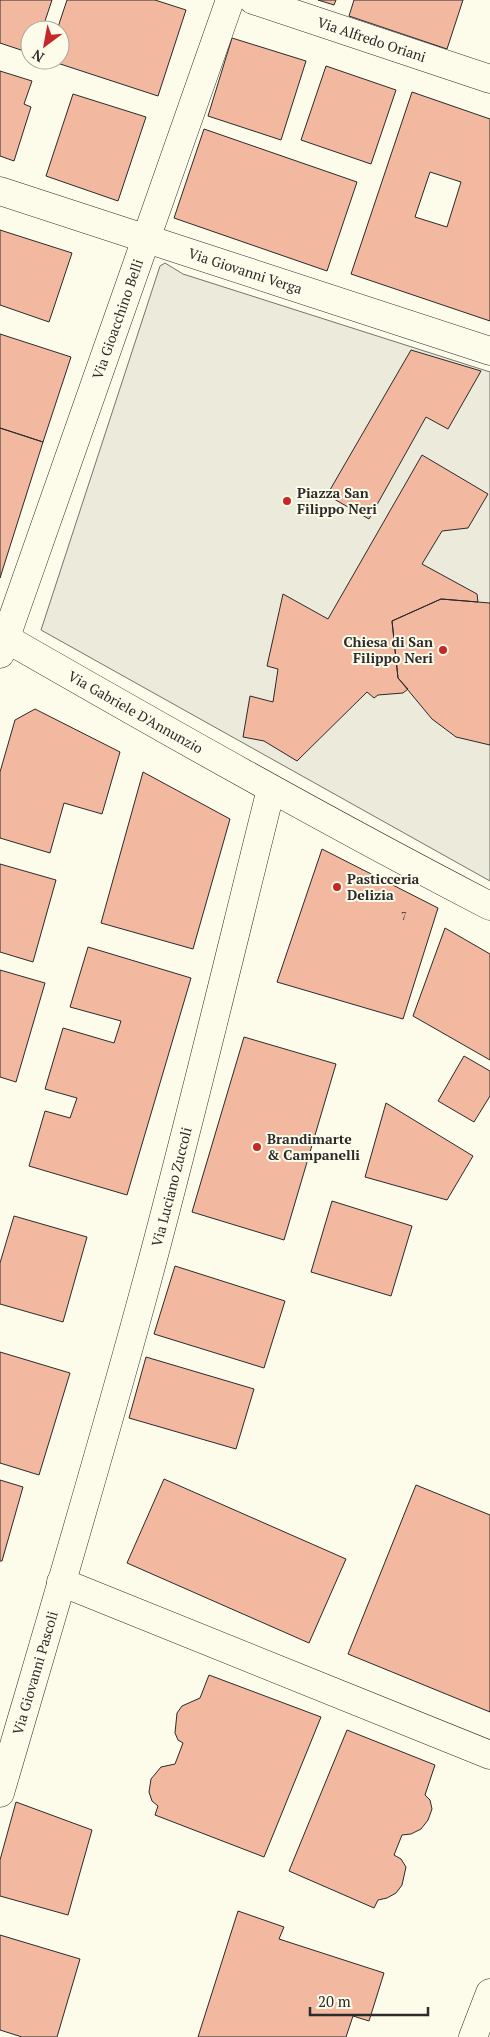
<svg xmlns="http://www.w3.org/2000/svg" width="490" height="2037" viewBox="0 0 490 2037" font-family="'PT Serif',serif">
	<rect width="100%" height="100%" fill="#fdfbea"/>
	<path fill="#eceadb" stroke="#74746e" d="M165,263L183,274L490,372V881L41,630L160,266Z"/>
	<path fill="#f2b8a0" stroke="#2b2b2b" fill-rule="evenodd" d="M0,0H52L42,30H30V53L0,43Z
		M67,0H155L186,10L158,96L48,60H60V30H57Z
		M318,0H336L334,5Z
		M354,0H463L447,49L349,16Z
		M232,38L306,61L281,140L208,116Z
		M326,66L396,90L371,164L301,140Z
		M0,71L32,81L24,104L31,107L14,161L0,156Z
		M412,92L490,119V321L351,274ZM430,172L461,182L447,227L415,217Z
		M73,94L146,117L118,201L46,176Z
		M204,129L357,182L327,271L174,218Z
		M0,230L72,253L49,322L0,305Z
		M0,334L71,357L43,442L0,428Z
		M411,350L481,371L448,429L426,417L369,519L327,495Z
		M0,428L43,442L0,578Z
		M422,455L488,494L468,528L442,531L422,564L477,594L478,602L441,599L392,621L398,678L408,689L403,693L378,695L374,698L367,692L297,761L264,741L243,737L250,696L273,702L278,669L267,666L283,594L328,619Z
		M441,599L490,603V745L456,737L432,719L398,678L392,621Z
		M35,709L120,752L102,814L64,803L50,853L0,838V772L15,720Z
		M143,772L230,819L193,949L101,923Z
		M322,849L438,908L403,1019L277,982Z
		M0,864L56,880L33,962L0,952Z
		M445,928L490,954V1060L413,1016Z
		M88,947L191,978L127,1195L29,1166L45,1111L70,1118L77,1098L45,1089L63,1028L114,1043L121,1021L70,1007Z
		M0,970L45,983L16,1082L0,1077Z
		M244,1037L336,1064L284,1240L192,1212Z
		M464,1056L490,1071V1096L474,1122L438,1101Z
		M386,1103L473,1156L447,1200L365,1177Z
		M332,1201L412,1226L391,1296L311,1272Z
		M14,1216L87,1237L63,1322L0,1304V1263Z
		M175,1266L285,1301L264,1368L154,1334Z
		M0,1352L70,1373L39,1475L0,1463Z
		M146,1357L254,1389L236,1449L129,1418Z
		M164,1479L346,1559L309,1643L127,1563Z
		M0,1480L23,1487L2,1561H0Z
		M416,1485L490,1515V1712L348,1654Z
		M209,1675L321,1717L264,1857L155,1815L158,1806L152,1801L149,1792L151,1779L161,1767L175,1764L183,1743L178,1740L175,1733L177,1713L182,1706L200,1698Z
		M347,1730L435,1765L425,1795L430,1800L432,1809L428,1820L421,1829L411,1834L402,1835L394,1855L401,1859L406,1867L402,1885L396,1893L387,1898L378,1900L374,1908L289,1871Z
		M16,1802L92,1830L68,1915L0,1896V1860Z
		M238,1911L284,1927L279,1939L384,1973L369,2021L353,2016L346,2037H198Z
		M0,1935L80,1959L57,2037H22L0,2030Z"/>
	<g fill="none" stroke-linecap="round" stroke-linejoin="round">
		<defs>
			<g id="minor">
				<path id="s1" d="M253,0L490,79"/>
				<path id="s2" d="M0,191L490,351"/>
				<path id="s3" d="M0,654L230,0"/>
				<path d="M61,1582L490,1755"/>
				<path id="s4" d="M0,1793C50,1622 101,1452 147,1281C191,1118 230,953 271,789"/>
			</g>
			<g id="tertiary">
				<path id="s5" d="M0,635C162,728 324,820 490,906"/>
			</g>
			<path id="primary" d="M473,2037L490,1993"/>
		</defs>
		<use href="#minor" stroke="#2b2b2b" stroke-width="29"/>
		<use href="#tertiary" stroke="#2b2b2b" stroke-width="29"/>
		<use href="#primary" stroke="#2b2b2b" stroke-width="29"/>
		<use href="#minor" stroke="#fdfbea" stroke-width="28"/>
		<use href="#tertiary" stroke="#fdfbea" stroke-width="28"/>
		<use href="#primary" stroke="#fdfbea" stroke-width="28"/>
	</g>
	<g fill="#c62828" stroke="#fdfbea" stroke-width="2">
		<circle cx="287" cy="501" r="5"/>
		<circle cx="443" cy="650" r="5"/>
		<circle cx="337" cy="887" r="5"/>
		<circle cx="257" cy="1147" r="5"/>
	</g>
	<g text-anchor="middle" stroke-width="4" stroke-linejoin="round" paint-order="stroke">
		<g font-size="11" fill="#5d4e48">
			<text x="404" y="920">7</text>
		</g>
		<g font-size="14" fill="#2b2b2b" stroke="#fdfbea">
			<text dy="5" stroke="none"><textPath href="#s1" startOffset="125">Via Alfredo Oriani</textPath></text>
			<text dy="5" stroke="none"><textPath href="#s2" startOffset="258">Via Giovanni Verga</textPath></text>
			<text dy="5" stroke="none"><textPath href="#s3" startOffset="355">Via Gioacchino Belli</textPath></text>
			<text dy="5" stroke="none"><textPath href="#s5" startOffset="156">Via Gabriele D'Annunzio</textPath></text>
			<text dy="5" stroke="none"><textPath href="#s4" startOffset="630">Via Luciano Zuccoli</textPath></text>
			<text dy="5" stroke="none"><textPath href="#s4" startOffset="125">Via Giovanni Pascoli</textPath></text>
		</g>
		<g font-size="14" font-weight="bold" fill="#2b2b2b" stroke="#fdfbea" text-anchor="start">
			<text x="297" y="498">Piazza San<tspan x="297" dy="16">Filippo Neri</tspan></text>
			<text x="433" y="647" text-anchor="end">Chiesa di San<tspan x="433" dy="16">Filippo Neri</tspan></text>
			<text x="347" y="884">Pasticceria<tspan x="347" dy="16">Delizia</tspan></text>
			<text x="267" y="1144">Brandimarte<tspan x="267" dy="16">&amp; Campanelli</tspan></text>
		</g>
	</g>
	<g transform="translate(45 45) rotate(212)"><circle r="24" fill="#fdfbea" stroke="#a9a89e"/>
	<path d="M0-4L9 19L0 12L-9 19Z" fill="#c62828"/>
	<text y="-8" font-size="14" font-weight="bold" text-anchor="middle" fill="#2b2b2b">N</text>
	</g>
	<path d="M310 2007v8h118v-8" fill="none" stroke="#2b2b2b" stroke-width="2.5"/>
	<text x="318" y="2007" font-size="15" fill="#2b2b2b" stroke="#fdfbea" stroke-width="4" paint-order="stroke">20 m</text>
</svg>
